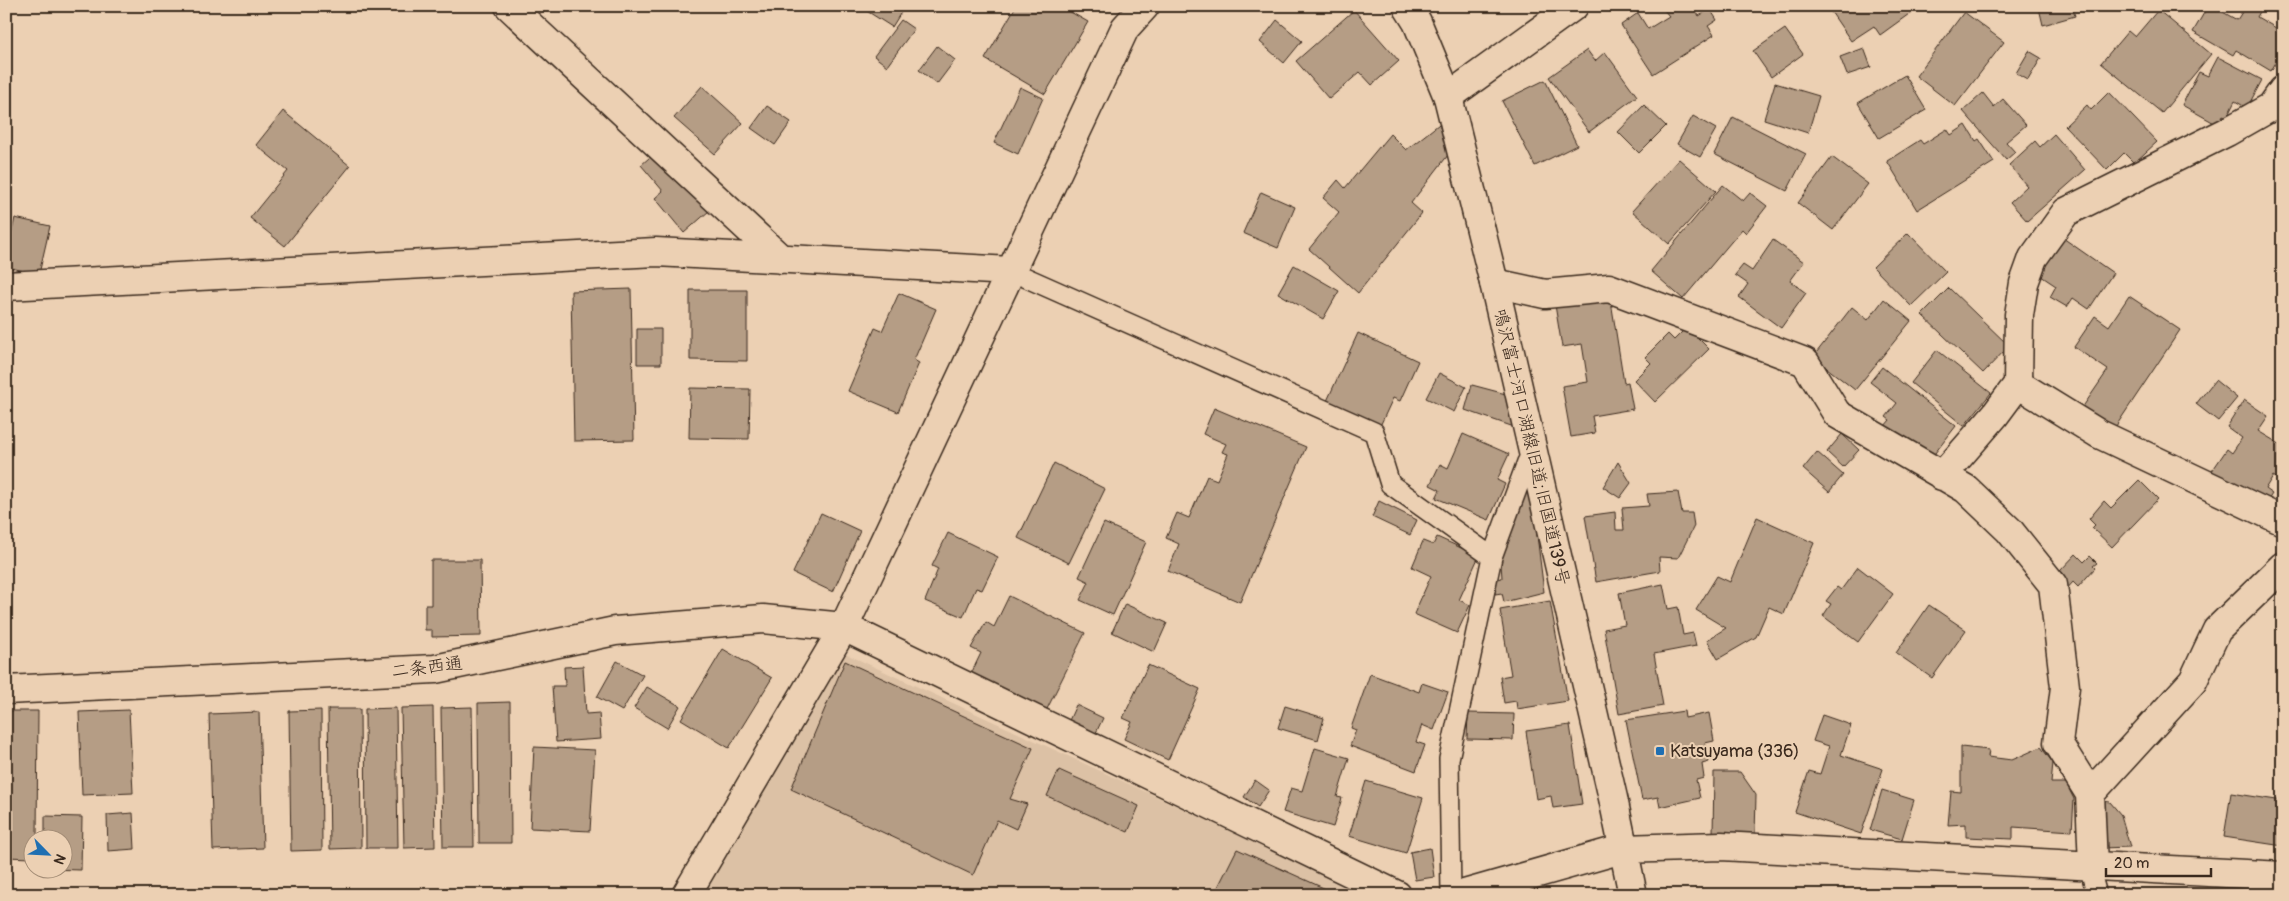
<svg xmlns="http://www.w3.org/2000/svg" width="2289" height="901" viewBox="0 0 2289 901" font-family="Pangolin,'Klee One',sans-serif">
	<rect width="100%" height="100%" fill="#ecd0b3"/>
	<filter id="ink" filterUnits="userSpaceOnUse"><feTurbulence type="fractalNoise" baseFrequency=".02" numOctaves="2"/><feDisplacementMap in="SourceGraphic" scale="10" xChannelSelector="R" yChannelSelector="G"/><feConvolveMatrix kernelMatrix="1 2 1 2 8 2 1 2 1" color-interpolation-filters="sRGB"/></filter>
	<g filter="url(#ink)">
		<path fill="#dcc1a5" d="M844,653L1370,895H704Z"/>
		<path fill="#b59d85" stroke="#3b2a1e" d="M859,6H905L892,27Z
			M1016,6H1060L1088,22L1045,94L985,59Z
			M1670,6H1693L1699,16L1710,9L1717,20L1708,26L1714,35L1653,74L1621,25L1638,13L1648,29L1669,16L1664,10Z
			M1827,6H1914L1916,9L1880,35L1874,26L1851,41Z
			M2046,6H2072L2075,16L2043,25L2039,8Z
			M2208,6H2212L2237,20L2242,12L2236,8L2237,6L2262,8L2257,17L2283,32V50L2271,71L2236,50L2233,55L2193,32Z
			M1354,10L1399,61L1372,85L1360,72L1329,99L1296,61Z
			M2158,10L2211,54L2162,113L2101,63L2128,31L2135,37Z
			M1964,12L2004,42L1955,106L1916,76Z
			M901,20L914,29L887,66L874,56Z
			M1277,20L1302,41L1284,63L1260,42Z
			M1785,29L1803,54L1771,77L1753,51Z
			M937,46L955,60L937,84L919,70Z
			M1864,48L1871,67L1847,75L1840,57Z
			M1587,50L1595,61L1605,52L1637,96L1589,132L1549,77Z
			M2029,51L2041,58L2028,80L2016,73Z
			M2218,57L2262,80L2247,108L2235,101L2227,117L2223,115L2218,125L2182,105L2199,72L2208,76Z
			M1905,75L1926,110L1879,138L1858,103Z
			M1545,80L1577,145L1535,166L1502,101Z
			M1775,83L1819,96L1808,133L1764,119Z
			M702,86L743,123L715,154L674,118Z
			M1020,87L1043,98L1018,154L994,143Z
			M2109,92L2157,142L2134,163L2124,153L2107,170L2065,126L2087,105L2091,110Z
			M1983,93L1994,107L2003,99L2026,125L2006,142L2015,152L2006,160L1963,111Z
			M1644,105L1666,126L1639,153L1618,132Z
			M767,106L791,122L775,145L751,128Z
			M283,111L350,166L285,246L250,218L288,171L256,145Z
			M1693,116L1716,129L1700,157L1677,144Z
			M1733,117L1806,154L1787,191L1714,154Z
			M1443,121L1455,146L1411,203L1422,213L1358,293L1309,249L1339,212L1323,198L1338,180L1345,188L1390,134L1406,150Z
			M1966,125L1976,141L1979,139L1994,162L1917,210L1887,161L1920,140L1923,144L1947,129L1951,135Z
			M2054,134L2085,170L2027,221L2010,202L2027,186L2009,165L2035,141L2040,147Z
			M657,151L709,211L684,233L655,198L663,191L641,165Z
			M1832,157L1868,184L1833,230L1798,203Z
			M1679,159L1716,191L1669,244L1632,211Z
			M1723,185L1743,201L1750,193L1767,206L1746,233L1742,229L1683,299L1651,271Z
			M1261,192L1295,207L1278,248L1243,233Z
			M15,218L50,226L39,274L6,267V256Z
			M1908,233L1946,272L1911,306L1873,267Z
			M2063,238L2113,273L2089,309L2073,298L2067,307L2050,297L2056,286L2038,274Z
			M1773,240L1804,262L1790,281L1806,293L1781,328L1739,297L1748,284L1735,275L1743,265L1752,271Z
			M1294,265L1339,291L1323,319L1278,293Z
			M1949,288L2009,346L1983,373L1922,315Z
			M631,289L634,440L574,441L571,291Z
			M690,290H747V361L690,360Z
			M899,293L936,309L914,360L919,363L898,412L848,391L875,328L882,331Z
			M1610,295L1624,383L1628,382L1633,409L1592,416L1595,433L1571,437L1562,386L1588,382L1582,344L1562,347L1555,305Z
			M2129,296L2180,330L2114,429L2082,408L2108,370L2074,347L2095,316L2109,326Z
			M1884,299L1911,321L1855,390L1813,357L1852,307L1868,320Z
			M1687,327L1709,349L1655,402L1634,380L1651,363L1645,357L1668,334L1674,340Z
			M637,329H661V364H637Z
			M1358,333L1418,361L1400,401L1393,398L1380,426L1327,401Z
			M1937,350L1991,393L1964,426L1911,383Z
			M1882,367L1956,426L1928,462L1884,427L1890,420L1886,417L1897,403L1870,382Z
			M1439,373L1466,387L1454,412L1426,398Z
			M2215,380L2237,398L2218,421L2196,404Z
			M1472,385L1517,397V428L1465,410Z
			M690,388L750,389L749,439L689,438Z
			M2244,400L2268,416L2258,431L2283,446V476L2280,480L2273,476L2265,489L2272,494L2264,506L2212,471L2227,449L2232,453L2242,438L2227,427Z
			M1214,408L1306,447L1240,602L1168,571L1179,544L1166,538L1177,513L1189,518L1207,476L1217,480L1228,454L1222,452L1226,444L1203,434Z
			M1463,434L1509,454L1497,480L1505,484L1489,520L1436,498L1440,490L1430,485L1440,464L1448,468Z
			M1842,434L1859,450L1843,467L1827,452Z
			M1817,452L1843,475L1829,492L1803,469Z
			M1618,462L1631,483L1620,498L1603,487Z
			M1054,463L1105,489L1069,563L1018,538Z
			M1530,478L1544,592L1504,602L1502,593L1495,594L1494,580L1502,578L1500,551Z
			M2139,480L2158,499L2112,547L2092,528L2095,525L2089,519L2104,501L2111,508Z
			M1678,492L1682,513H1692L1694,526L1678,558L1659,557L1660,571L1596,582L1585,516L1615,512L1616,530H1624L1622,508L1649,506L1647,494Z
			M1379,501L1417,520L1410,535L1372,517Z
			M821,513L860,531L833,592L793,573Z
			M1757,517L1814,543L1784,614L1769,607L1756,637L1718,659L1707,640L1726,628L1696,610L1717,576L1730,582Z
			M1104,523L1146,542L1113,615L1080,600L1089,582L1079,577Z
			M948,533L998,557L982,590L976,588L963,617L925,601L938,569L932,566Z
			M1437,537L1479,556L1459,600L1470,605L1457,633L1414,614L1431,576L1412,567L1423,541L1433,545Z
			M2076,554L2084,562L2090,556L2097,563L2093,566L2095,568L2078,587L2073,582L2065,591L2055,582L2063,573L2060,571Z
			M431,560H480L481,636L432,637V630H425V605H431Z
			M1858,567L1893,594L1858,642L1823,616L1831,604L1826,601L1837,587L1841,590Z
			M1663,584L1668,609L1678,607L1683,635L1693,633L1696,646L1654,654L1663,706L1619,714L1604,629L1625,625L1619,593Z
			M1009,596L1085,633L1045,713L970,676L981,653L971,648L986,622L994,627Z
			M1550,601L1568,701L1517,709L1516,701L1504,703L1500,677L1511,675L1500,610Z
			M1125,604L1167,623L1154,652L1112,632Z
			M1929,605L1966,630L1932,678L1896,653Z
			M723,649L772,678L729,748L681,719Z
			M617,661L643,675L622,711L597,697Z
			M845,661L1033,748L1010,799L1027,804L1016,829L997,820L973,875L791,789Z
			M1148,665L1200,689L1168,760L1124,739L1132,722L1123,718Z
			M583,666L586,714L599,713L601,739L556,742L552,686H565L564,667Z
			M1370,674L1419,692L1422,683L1448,692L1434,730L1422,725L1416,742L1425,745L1416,771L1350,746L1356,730L1351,728Z
			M647,687L680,706L667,728L634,708Z
			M510,702L511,843H479L478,703Z
			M1076,705L1103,718L1094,737L1067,725Z
			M1285,706L1324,718L1318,740L1278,728Z
			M433,707L435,847L404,848L401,708Z
			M472,707L474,847H443L441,708Z
			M396,708L398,848H366L365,709Z
			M328,709H360L361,848L330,849Z
			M129,710L133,793L82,795L79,712Z
			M321,710L322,850L291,851L289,711Z
			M6,711H38L37,838H32V858L6,857Z
			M1684,711L1685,718L1709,713L1714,741L1705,743L1709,762L1702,764L1704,778L1696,780L1700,798L1660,807L1658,797L1642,800L1626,720Z
			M259,712L263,848L213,850L209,714Z
			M1468,713L1514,714L1513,740L1467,739Z
			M1822,715L1851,725L1841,755L1883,769L1861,834L1795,812L1809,771L1820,774L1829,746L1813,741Z
			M1570,725L1582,804L1553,808L1551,796L1536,799L1526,731Z
			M534,747L595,750L590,831L530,828Z
			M1961,747L1989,750L1988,757L2012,760L2041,747L2053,763L2051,783H2066L2074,799L2072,831L2013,827V839L1966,837V824L1948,825L1951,791L1961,792Z
			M1315,748L1349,758L1337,797L1342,798L1333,827L1283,812L1291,788L1302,791Z
			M1059,770L1139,806L1128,832L1047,796Z
			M1714,772H1740L1756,795L1755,835H1713Z
			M1255,780L1269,790L1258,807L1244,797Z
			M1366,781L1423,798L1406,853L1349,836Z
			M1882,790L1914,800L1902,839L1870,830Z
			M2231,793L2283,801V846L2224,837Z
			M2102,801L2110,802L2121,815L2130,847L2101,848Z
			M133,813L135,849L108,851L107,815Z
			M45,816L82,817L81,870L44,869L62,868V838H45Z
			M1430,848L1434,877L1415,880L1410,852Z
			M1237,849L1339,895H1214Z"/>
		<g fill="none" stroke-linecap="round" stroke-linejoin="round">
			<defs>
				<path id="lane" d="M1011,271L1374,432L1390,484L1492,557
					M2089,866L2097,895
					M1451,895L1449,759L1492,557L1527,462L1534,457"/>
				<path id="street" d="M509,6L781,259
					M1448,97L1574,6
					M1494,283L1545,294L1609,288L1805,362L1837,414L1966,489L2009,530L2053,585L2065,687L2058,743L2090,794L2093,866
					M6,286L656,252L1011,271
					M2018,384L2099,434L2283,521
					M1942,476L1995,415L2018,384L2019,315L2024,283L2033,258L2066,212L2227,132L2271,107L2283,90
					M6,690L435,669L615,631L763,619L844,627L1397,895
					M2090,794L2193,681L2217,630L2283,566
					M686,895L844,627L1125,28L1145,6"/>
				<path id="secondary" d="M1407,6L1417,22L1448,97L1494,283L1613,798L1633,895
					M1461,895L1622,849L1721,846L2283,876"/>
			</defs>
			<use href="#lane" stroke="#3b2a1e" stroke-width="22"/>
			<use href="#street" stroke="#3b2a1e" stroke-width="31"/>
			<use href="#secondary" stroke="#3b2a1e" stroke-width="31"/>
			<use href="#lane" stroke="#ecd0b3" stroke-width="19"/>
			<use href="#street" stroke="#ecd0b3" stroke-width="28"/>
			<use href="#secondary" stroke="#ecd0b3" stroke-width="28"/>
		</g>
	</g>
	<rect fill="#1f6fb2" stroke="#ecd0b3" stroke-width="2" x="1655" y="746" width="10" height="10" rx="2.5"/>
	<g text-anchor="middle" stroke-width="4" stroke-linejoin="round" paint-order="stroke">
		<g font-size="18" fill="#3b2a1e" stroke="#ecd0b3">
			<text transform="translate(1532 447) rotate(77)" y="6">鳴沢富士河口湖線旧道;旧国道139号</text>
			<text transform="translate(427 667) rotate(-7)" y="6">二条西通</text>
		</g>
		<g font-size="18" fill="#3b2a1e" stroke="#ecd0b3" text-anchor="start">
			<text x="1670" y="757">Katsuyama (336)</text>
		</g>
	</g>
	<rect width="2289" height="901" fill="none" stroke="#ecd0b3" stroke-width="25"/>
	<rect x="12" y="12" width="2264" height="876" fill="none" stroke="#3b2a1e" stroke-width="2" filter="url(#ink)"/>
	<g transform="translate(48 854) rotate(114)"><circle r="24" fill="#ecd0b3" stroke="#a58e77"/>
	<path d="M0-4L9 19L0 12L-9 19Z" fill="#1f6fb2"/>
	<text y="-8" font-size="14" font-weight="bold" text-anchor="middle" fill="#3b2a1e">N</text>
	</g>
	<path d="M2106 868v8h105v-8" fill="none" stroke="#3b2a1e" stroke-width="2.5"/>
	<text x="2114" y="868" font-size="15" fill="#3b2a1e" stroke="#ecd0b3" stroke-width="4" paint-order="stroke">20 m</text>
</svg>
